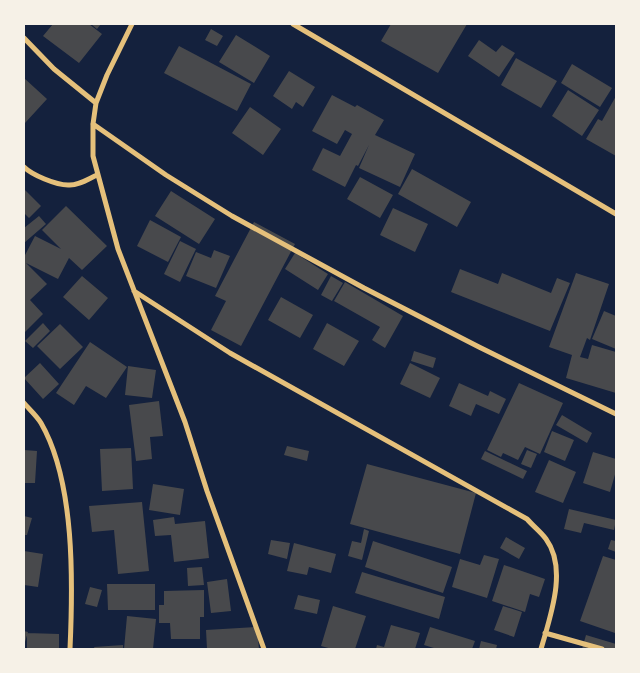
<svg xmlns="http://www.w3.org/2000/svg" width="640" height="673" viewBox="0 0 640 673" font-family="'DM Sans',sans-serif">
	<rect width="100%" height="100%" fill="#14213d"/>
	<path fill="#48494c" d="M53,24H89L102,34L79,63L43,36Z
		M91,24H101L97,29Z
		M391,24H467L438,73L381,41Z
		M211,29L223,36L217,46L205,40Z
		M236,35L270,56L254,83L219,62Z
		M479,40L496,52L502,45L515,53L499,77L468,56Z
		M179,46L251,84L237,111L164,73Z
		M516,58L557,81L541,108L501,85Z
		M572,64L612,88L600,107L561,83Z
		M289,71L315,87L303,107L296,102L292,109L273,96Z
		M24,78L47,99L25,123L24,122Z
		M568,90L599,110L582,136L552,116Z
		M332,95L355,107L357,105L384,120L375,135L415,154L400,187L359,168L369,145L358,166L356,165L345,187L312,170L323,148L340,156L352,134L345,130L337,144L312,131Z
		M616,96V156L586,139L598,119L602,121Z
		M250,107L281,129L263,155L232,133Z
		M412,169L471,202L457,227L398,194Z
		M360,177L393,195L380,218L347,199Z
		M24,189L41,206L29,218L24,213Z
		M171,191L215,219L199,244L155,216Z
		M66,206L107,246L82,270L69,258L58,279L26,263L47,284L30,300L43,314L24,333V257L35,236L61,249L42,230Z
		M393,208L428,224L415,252L380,235Z
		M39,216L46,224L24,243V228Z
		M150,220L181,237L168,262L137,246Z
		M254,222L295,244L241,346L211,330L226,301L215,296Z
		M180,241L196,249L180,282L164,274Z
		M214,250L230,256L216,288L186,276L196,252L211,258Z
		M295,253L328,274L318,290L285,269Z
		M460,269L498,284L502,273L551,293L557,278L570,283L550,331L451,292Z
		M576,273L609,284L590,340L587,338L580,357L588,359L592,345L616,352V393L566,378L572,355L549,347Z
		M82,276L108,298L89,320L63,297Z
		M331,276L343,283L332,301L321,295Z
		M345,282L403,316L385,348L372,340L380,327L334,301Z
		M281,297L313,315L300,338L268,320Z
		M604,311L616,316V349L592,339Z
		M43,323L50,331L33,348L25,341Z
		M327,323L359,341L344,366L313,349Z
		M60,324L83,347L60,369L37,346Z
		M90,342L127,367L106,398L86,386L74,405L56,393Z
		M414,351L436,358L433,368L411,361Z
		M40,363L59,384L43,399L24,378Z
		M410,363L440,378L430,398L400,384Z
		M128,366L156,370L152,398L125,395Z
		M459,383L488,396L490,391L506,399L499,414L476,404L471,416L449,406Z
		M519,383L563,403L540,454L525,447L518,460L503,453L501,457L487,450Z
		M159,401L163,436L150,437L152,459L136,461L129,405Z
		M562,415L592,433L587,443L556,425Z
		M552,431L574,440L565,461L544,452Z
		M287,446L309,451L307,461L284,455Z
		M131,448L133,489L102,491L100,449Z
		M24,450L37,451L35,483H24Z
		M527,450L537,454L531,468L521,464Z
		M485,451L527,471L523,479L481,459Z
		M593,452L616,459V471L610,492L583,483Z
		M549,460L576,472L563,503L535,492Z
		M367,464L476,493L460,554L350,524Z
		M153,484L184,489L180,515L149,510Z
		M142,502L149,571L118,574L114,530L92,532L89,506Z
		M569,509L616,520L614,530L584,523L581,533L564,529Z
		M24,516L32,518L27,535H24Z
		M174,517L175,524L205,521L209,558L174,562L171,535L155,536L153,520Z
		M364,529L369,531L362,560L348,556L352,541L361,543Z
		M506,537L525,548L519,559L500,548Z
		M271,540L290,543L287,559L268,554Z
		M611,540L616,541V552L608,549Z
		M373,541L452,567L443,593L365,567Z
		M294,543L336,554L331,573L309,567L307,575L287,571Z
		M24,551L43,554L38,587L24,585Z
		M484,555L499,559L487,598L452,587L460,559L480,565Z
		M603,556L616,560L615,633L580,621Z
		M504,565L545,579L539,597L530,594L525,612L492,601Z
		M202,567L204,585L188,586L187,568Z
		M362,572L445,597L439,619L355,593Z
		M227,579L231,611L211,613L207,582Z
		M107,584H155V610H108Z
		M90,587L102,590L97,607L85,604Z
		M204,590V617H200V639H171L170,623H159V605H164V591Z
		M298,595L320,600L317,614L294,609Z
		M333,606L366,616L355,649H332L321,646Z
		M503,606L522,612L514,637L494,630Z
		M127,616L156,619L153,649H124Z
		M391,625L420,633L415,649H376L377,645L384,647Z
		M257,627L259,649H207L206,630Z
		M430,627L475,641L472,649H437L424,645Z
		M24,631L28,632L25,642H24Z
		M27,633L59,634V649H27Z
		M586,635L616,644V649H582Z
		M481,641L497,645L496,649H479Z
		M123,645V649H95L94,647Z"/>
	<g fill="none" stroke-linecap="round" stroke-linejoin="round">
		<path stroke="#e5c07b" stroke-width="5" d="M132,24L107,75L96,103L93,124V156L118,249L185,422L207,491L264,649
			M293,24L616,214
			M24,38L54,69L96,103
			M93,124L166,175L232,216L364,288L479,347L616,414
			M24,167C32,175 56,185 68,185C78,186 88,179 97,175
			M134,291L230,353L527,519C533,526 541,532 546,539C568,569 550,617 541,649
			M24,403C29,409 37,416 41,423C75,482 73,582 70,649
			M545,633L602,649"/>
	</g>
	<rect width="640" height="673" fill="none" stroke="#f6f1e7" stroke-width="50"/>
</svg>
